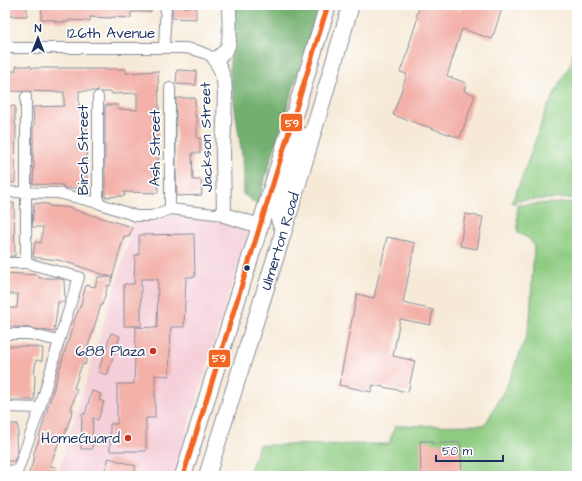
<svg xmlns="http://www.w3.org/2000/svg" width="582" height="481" viewBox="0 0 582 481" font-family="'Architects Daughter',sans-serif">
	<rect width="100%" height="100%" fill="#fff"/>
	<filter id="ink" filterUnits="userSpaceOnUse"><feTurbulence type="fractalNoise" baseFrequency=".025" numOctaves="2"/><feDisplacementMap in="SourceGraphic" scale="8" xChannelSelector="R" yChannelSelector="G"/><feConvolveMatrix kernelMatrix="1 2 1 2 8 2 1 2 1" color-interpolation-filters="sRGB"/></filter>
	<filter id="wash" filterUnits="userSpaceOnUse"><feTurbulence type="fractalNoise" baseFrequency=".012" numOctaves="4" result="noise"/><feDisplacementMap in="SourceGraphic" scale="16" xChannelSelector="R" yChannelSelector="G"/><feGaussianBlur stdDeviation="0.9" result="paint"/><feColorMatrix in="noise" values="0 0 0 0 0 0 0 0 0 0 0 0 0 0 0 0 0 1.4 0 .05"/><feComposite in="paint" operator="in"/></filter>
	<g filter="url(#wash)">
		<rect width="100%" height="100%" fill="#f6ead7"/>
		<path fill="#f5cfd9" d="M173,214L220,219L249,229L173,476H57L135,221L152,222L168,215Z"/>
		<path fill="#8fcc82" stroke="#557e70" d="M577,12V198L517,200L514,204L512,202L523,175L546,110L572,61Z
			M577,202V476H248L259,445L389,444L395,426L485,425L508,383L526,337L530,320L534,245L528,238L518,233L517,205Z"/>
		<path fill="#73b070" stroke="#477067" d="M234,5H319L257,205L243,194L242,156L230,75V52Z"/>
		<g id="blocks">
			<path fill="#f3b1a9" d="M5,5H27V16H5Z
				M42,5H151V12H131V18L112,17V18L90,17V21L69,20V22H55V20L41,19Z
				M172,5H184V7H196V19L172,18Z
				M420,5H444L460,11L462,5H503L492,39L462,29L447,76L466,83L464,91L475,95L460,138L393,115L407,74L400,72L410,45H409L418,17L416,16Z
				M16,66H31V68H79V69H126V73L158,71L159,111H158V155L159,172H158V193L124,192L125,196L105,197V105H118V109L137,110V93L112,94V92H101L98,91H79V106H85V125H87L86,169H87V182H81L82,188H63V185L33,184L34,162H33V126H34L33,107L64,106V92L5,91V71H16Z
				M177,70L196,71V85L176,84Z
				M176,98H195V117H197V138H200V153H192L193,180H201L202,195L177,196L176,172Z
				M5,106H15V125H16L15,183H5Z
				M5,203H14L15,256H5Z
				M34,203L49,204V206L72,208V209L132,227L129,237L124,236L110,286L108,285L102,305H101L91,337L87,349L89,350L85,365L82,364L74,388L77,389L71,409L73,410L64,437L61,436L50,466L56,467L53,476H28L35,456L33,455L40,437H39L75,318L81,304L86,285L95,287L98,277H111L72,264L58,260L33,257L35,242L41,243L43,227H32Z
				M465,214L483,217L477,249L460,246Z
				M194,234L195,277H186L184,327H171L169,376L155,375V418H146V451H110V424H117V384H134L136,327L157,328L158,279H141V326H124V284H134L135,255H139V235Z
				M387,237L415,243L403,303L433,310L430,325L400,319L393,356L415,361L408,392L373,385L371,392L339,385L357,294L374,298Z
				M5,273L39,275V278H57L64,280L65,302H58L54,332L29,328L5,326V308H17L18,294H5Z
				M111,333L120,336L107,375L98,372Z
				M5,346H24L43,348L42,361L36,360L34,375H35L34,400H5Z
				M92,391L101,394L99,400L104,402L98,420L93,418L92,449H81L82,413L85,414Z
				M5,424H18V436H16L17,455L14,461H5Z
				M420,441H432V444L460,442L462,476H440V475H421Z
				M109,458L136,466L133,476H103Z"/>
		</g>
	</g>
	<g filter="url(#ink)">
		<use href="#blocks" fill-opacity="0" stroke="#888c9a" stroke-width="1"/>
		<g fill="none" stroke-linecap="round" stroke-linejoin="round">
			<defs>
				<path id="street" d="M5,48H185C196,50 205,52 215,59
					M164,48L166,5
					M98,97V203
					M5,192L58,193L98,203L136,216H152L170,209L224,215
					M170,209V88
					M5,263H26L79,277L59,341L40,408L18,470L5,471
					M26,263V97
					M5,334H29L59,341
					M5,407L40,408"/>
				<path id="secondary" d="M229,5C229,16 231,36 228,46C226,52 220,56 215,59L220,68L224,80L225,93L223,152L224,215L260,226"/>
				<path id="primary" d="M284,230C279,222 277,216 278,207L301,135
					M183,476L328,5
					M207,476L284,230L351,5"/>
			</defs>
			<use href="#street" stroke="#888c9a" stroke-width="12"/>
			<use href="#secondary" stroke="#888c9a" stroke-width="16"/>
			<use href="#primary" stroke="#888c9a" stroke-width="18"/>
			<use href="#street" stroke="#fff" stroke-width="10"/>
			<use href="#secondary" stroke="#fff" stroke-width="14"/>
			<use href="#primary" stroke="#fff" stroke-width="16"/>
			<defs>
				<path id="bus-1" d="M183,476L328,5"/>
			</defs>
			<use href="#bus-1" stroke="#fff" stroke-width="8"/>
			<use href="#bus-1" stroke="#f26522" stroke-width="5"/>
		</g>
	</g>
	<circle fill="#1b2f5e" stroke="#fff" stroke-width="1.5" cx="247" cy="268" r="3.5"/>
	<g fill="#c8321e" stroke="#fff" stroke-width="1.5">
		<circle cx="153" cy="351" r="4"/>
		<circle cx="128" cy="438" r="4"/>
	</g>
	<g text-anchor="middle" stroke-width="3.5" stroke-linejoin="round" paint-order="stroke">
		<g font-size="15" fill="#1b2f5e" stroke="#fff">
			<text x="111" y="38">126th Avenue</text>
			<text transform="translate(206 137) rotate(-91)" y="5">Jackson Street</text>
			<text transform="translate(155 148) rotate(-90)" y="5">Ash Street</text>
			<text transform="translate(83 150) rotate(-90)" y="5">Birch Street</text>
			<text transform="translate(280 241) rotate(-73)" y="5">Ulmerton Road</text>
		</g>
		<g font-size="15" fill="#1b2f5e" stroke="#fff" text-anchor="end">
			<text x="145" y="356">688 Plaza</text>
			<text x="120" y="443">HomeGuard</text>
		</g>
	</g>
	<g stroke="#fff" stroke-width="1.5">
		<rect x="280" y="113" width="23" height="19" rx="4" fill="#f26522"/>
		<rect x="208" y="349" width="23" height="19" rx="4" fill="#f26522"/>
	</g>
	<g font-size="11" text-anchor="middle" font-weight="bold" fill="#fff">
		<text x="292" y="127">59</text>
		<text x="219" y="362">59</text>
	</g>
	<rect width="582" height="481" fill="none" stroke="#fff" stroke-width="20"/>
	<g transform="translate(38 38)" stroke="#ffffff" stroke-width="3" paint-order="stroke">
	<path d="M0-3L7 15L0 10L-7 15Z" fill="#1b2f5e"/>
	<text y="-6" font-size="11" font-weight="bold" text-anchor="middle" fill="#1b2f5e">N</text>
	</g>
	<path d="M436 455v6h67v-6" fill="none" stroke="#1b2f5e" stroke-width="2"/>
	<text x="442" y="455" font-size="12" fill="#1b2f5e" stroke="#ffffff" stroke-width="3" paint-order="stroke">50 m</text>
</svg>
